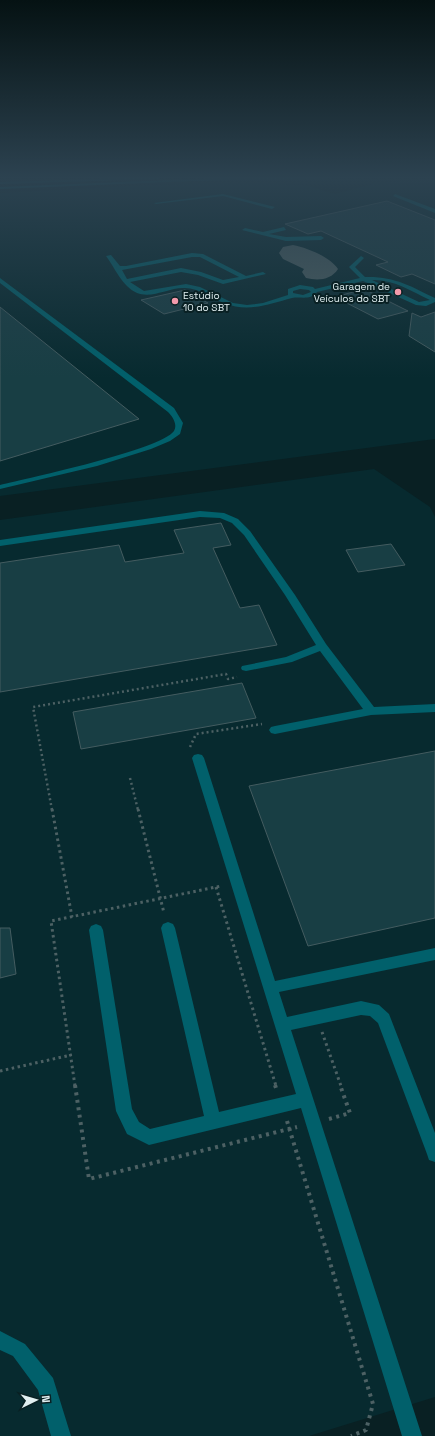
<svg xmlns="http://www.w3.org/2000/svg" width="435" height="1436" viewBox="0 0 435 1436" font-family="'Space Grotesk',sans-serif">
	<rect width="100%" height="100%" fill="#092023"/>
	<path fill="#072a2f" d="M435,178V439L0,496V193L146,185L232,183L305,185L335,194L377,183Z
		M374,469L430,507L435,517V1397L309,1436H0V520Z"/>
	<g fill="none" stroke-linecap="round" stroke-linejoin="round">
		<path fill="#4e6264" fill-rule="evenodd" d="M293,245C308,248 330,257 338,269C331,280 318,281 306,278L302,272L304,269L283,259L279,253L283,247Z"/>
	</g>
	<path fill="#183e44" stroke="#445c60" d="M387,201L435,220V284L412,274L401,277L376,265L388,262L321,231L308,234L285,224Z
		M364,289L408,311L378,319L335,297Z
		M185,290L208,303L164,314L141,300Z
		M0,307L139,419L0,461Z
		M435,312V352L409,336L412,313L421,317Z
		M221,523L231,545L213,548L240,608L259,605L277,645L0,692V563L119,545L125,562L184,553L174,530Z
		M391,544L405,565L358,572L346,550Z
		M242,683L256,718L81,749L73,712Z
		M435,751V918L308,946L249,786Z
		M0,928H10L16,974L0,978Z"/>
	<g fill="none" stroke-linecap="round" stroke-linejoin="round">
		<path stroke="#4d6164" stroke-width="2.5" stroke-dasharray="2 3" stroke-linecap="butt" d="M190,747L196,734L262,724
			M130,778L138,810
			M52,810L33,707L226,674L228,679L237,677"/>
		<path stroke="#4d6164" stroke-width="3" stroke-dasharray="2.5 3.5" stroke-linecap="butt" d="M52,809L72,917
			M138,809L164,913
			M216,887L276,1086
			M322,1032L341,1086
			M0,1071L71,1055
			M75,1086L51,921L221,886"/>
		<path stroke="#4d6164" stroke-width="4" stroke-dasharray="3 4.5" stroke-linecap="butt" d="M75,1085L89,1179L297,1127
			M275,1085L276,1088
			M329,1119L350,1113L340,1085
			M287,1121L373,1404L366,1430L351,1436"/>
		<path fill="#01606b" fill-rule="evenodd" d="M161,177L159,179L0,184V182Z
			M223,194L275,207L272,209L223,196L156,204L154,203Z
			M395,194L435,209V213L393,196Z
			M284,227L286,230L269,234L286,237L321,236L324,238L321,240L286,241L242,230L245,228L263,232Z
			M192,253L203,254L246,276L263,272L266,274L223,284L198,275L181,272L130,282L144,291L186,284L200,287L233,303L247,305L263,303L288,295V289L300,285L313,287L315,289L360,278L349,267L361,256L364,258L355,267L365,277C394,276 410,286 435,298V302L426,306L416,305L363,281L317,292C309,301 301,296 292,298C269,304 248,313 224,303C211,298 199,288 185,288C169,287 153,299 137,293C122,286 115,268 106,256L111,255L120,266H126ZM192,257H200L239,277L223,280L201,272L181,268L127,279L122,270ZM372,280C393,279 411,291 430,300L419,302ZM300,289L309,290L311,292L303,295L293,293V291Z
			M0,278L174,408L183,423L180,434L170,441L151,449L97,466L0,489V485C29,478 160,450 174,431C178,424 172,416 168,412L0,283Z
			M200,511L224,513L238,519L250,531L295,595L326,644L374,707L435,704V712L371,715L275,734L271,733L269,730L271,727L275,726L363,709L320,651L292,662L246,671L242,670L241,668L242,666L286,657L316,645L285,595L244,535L232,523L220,518L200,517L0,546V540Z
			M198,754L202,755L204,758L275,981L435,948V960L279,992L287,1017L361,1001L379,1005L389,1014L435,1133V1162L429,1160L427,1154L378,1023L370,1016L361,1015L291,1030L422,1436H402L301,1108L149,1145L127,1134L116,1111L89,930L91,926L96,924L101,926L103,930L132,1109L139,1122L150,1129L204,1116L161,928L163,924L168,922L173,924L175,928L219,1112L296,1094L192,758L194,755Z
			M0,1331L25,1344L53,1378L71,1436H51L38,1390L13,1356L0,1350Z"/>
		<path fill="#01606b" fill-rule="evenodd" d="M317,177H385L193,181L0,189V187L193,179Z"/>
	</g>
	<linearGradient id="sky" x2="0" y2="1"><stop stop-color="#051213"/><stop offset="0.47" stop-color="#2c4250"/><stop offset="1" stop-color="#2c4250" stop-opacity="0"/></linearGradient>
	<rect width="435" height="378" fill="url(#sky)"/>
	<g fill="#f39aab" stroke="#092023" stroke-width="1.5">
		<circle cx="398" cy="292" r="4"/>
		<circle cx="175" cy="301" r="4"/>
	</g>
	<g text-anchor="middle" stroke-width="4" stroke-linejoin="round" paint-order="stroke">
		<g font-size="10" fill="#e1eff1" stroke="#092023" text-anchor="end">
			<text x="390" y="290">Garagem de<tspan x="390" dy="12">Veículos do SBT</tspan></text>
			<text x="183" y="299" text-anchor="start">Estúdio<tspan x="183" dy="12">10 do SBT</tspan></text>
		</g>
	</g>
	<g transform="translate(36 1400) rotate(85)" stroke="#092023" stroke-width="3" paint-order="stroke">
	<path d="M0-3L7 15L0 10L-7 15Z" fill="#e1eff1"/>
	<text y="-6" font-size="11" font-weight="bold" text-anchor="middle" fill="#e1eff1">N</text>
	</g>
</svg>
